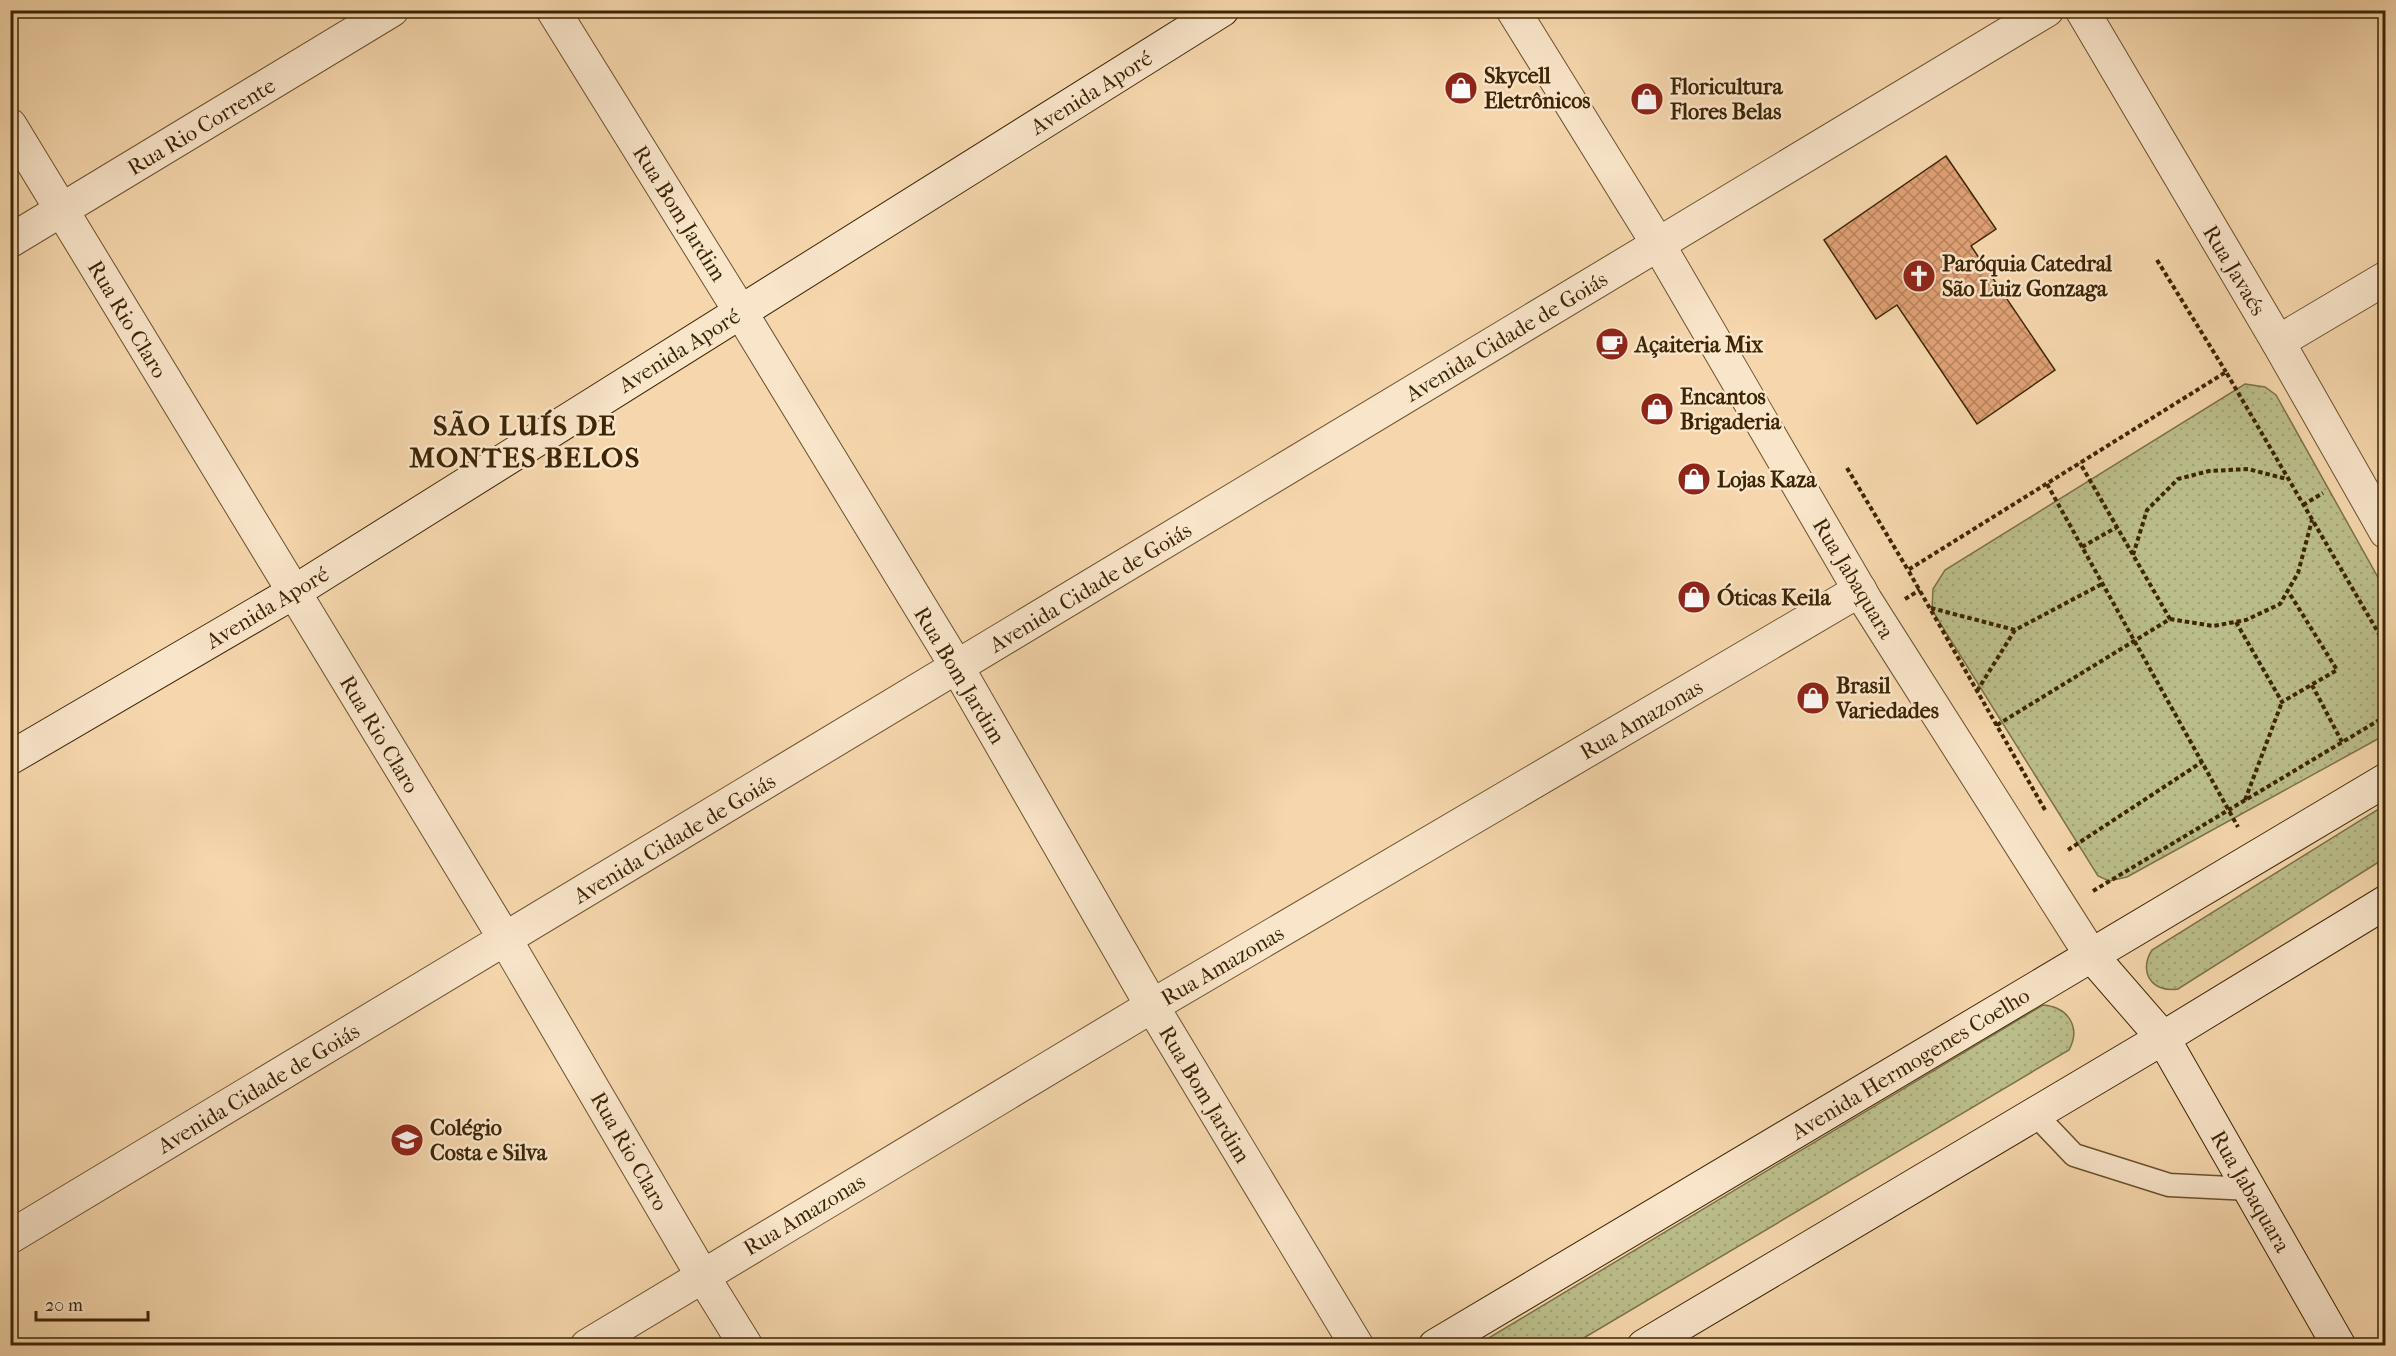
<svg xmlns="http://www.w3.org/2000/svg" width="2396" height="1356" viewBox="0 0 2396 1356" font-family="'IM FELL French Canon',serif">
	<defs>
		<pattern id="green-dots" width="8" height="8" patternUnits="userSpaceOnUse" patternTransform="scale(1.5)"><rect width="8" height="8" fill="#bbbe8b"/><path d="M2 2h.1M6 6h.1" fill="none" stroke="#a2a376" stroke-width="1.8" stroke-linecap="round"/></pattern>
		<pattern id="building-cross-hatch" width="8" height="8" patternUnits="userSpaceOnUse" patternTransform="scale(1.5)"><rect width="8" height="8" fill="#e1a276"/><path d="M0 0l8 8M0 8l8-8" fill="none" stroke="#b8845f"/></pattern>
	</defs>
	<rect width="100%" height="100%" fill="#f6d7ad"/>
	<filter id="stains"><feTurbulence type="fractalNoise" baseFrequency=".00333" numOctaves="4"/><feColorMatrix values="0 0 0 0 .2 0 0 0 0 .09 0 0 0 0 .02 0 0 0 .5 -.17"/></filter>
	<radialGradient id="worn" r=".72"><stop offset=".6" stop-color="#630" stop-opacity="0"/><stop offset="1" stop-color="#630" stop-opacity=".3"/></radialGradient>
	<path fill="url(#green-dots)" stroke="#7c7248" stroke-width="1.5" d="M2245,384L2265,387L2276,395L2385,590V735L2127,877L2109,881L2098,876L1932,610L1933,589L1945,570Z
		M2385,805V858L2178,989C2152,993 2138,972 2152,950Z
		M2043,1005C2069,1007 2081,1028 2069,1050L1572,1345H1477Z"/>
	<path fill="url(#building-cross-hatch)" stroke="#3d2504" stroke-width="1.5" d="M1946,156L1996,229L1971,246L2055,370L1977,424L1897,305L1876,319L1824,240Z"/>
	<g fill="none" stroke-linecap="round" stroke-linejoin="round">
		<defs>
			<path id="service" d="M2035,1114L2074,1155L2169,1185L2250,1189"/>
			<path id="minor" d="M10,241L392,10
				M740,311L957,667L1152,1006L1357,1346
				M2278,342L2386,278
				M10,1237L2047,10
				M587,1346L1152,1006L1860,590"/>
			<path id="tertiary" d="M553,10L740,311
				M1513,10L1658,244L1866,601L2091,955
				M2082,10L2278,342L2386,532
				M10,125L505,939L702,1275L746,1346"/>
			<path id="secondary" d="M10,758L294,592L1222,10
				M2091,955L2163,1038L2339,1346
				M1435,1346L2386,780
				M1644,1346L2163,1038L2386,902"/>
		</defs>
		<use href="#service" stroke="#6b522e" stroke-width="25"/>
		<use href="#minor" stroke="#6b522e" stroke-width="35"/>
		<use href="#tertiary" stroke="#6b522e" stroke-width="35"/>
		<use href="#secondary" stroke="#3d2504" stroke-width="35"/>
		<path stroke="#3d2504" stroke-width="4" stroke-dasharray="4.5 3" stroke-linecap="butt" d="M2157,260L2226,372
			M1847,468L1908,570
			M2047,484L2238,827
			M2303,505L2323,493
			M2082,547L2117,527
			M2133,555L2147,510L2178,479L2209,471L2248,469L2287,479
			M1905,599L1920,590
			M1931,608L2015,630L2102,584
			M2170,619L2213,626L2246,620L2280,604L2298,573L2312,520
			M2236,622L2282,702L2337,670L2288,591
			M2312,685L2342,742
			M1977,691L2015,630
			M1997,725L2170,619L2080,463
			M2245,800L2282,702
			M2045,810L1908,570L2226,372L2386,646
			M2068,850L2202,762
			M2093,891L2386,716"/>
		<use href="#service" stroke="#f9e5ca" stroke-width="22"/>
		<use href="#minor" stroke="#f9e5ca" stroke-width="33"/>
		<use href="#tertiary" stroke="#f9e5ca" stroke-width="33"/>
		<use href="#secondary" stroke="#f9e5ca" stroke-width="33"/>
	</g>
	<defs>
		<symbol id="shop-disc" viewBox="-11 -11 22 22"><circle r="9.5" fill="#8f2418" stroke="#f9e5ca"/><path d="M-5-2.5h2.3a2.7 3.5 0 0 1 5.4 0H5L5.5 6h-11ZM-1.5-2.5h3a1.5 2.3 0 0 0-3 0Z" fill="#fff"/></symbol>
		<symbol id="church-disc" viewBox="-11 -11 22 22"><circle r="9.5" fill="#8f2418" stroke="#f9e5ca"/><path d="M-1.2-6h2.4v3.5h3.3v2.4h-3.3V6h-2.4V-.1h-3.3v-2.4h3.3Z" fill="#fff"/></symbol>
		<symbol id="cafe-disc" viewBox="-11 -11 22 22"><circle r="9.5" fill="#8f2418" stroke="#f9e5ca"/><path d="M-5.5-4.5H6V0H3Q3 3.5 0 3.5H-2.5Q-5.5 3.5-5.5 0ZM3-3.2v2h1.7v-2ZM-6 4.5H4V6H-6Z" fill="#fff"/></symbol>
		<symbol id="school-disc" viewBox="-11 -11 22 22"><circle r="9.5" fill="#8f2418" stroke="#f9e5ca"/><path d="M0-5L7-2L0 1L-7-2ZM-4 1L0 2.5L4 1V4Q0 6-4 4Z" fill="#fff"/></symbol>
	</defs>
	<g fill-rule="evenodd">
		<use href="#shop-disc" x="1442" y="69" width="38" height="38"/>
		<use href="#shop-disc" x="1628" y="80" width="38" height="38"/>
		<use href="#church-disc" x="1900" y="257" width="38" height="38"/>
		<use href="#cafe-disc" x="1593" y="325" width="38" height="38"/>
		<use href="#shop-disc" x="1638" y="390" width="38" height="38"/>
		<use href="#shop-disc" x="1675" y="460" width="38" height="38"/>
		<use href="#shop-disc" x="1675" y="578" width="38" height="38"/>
		<use href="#shop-disc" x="1794" y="679" width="38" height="38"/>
		<use href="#school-disc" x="388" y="1121" width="38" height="38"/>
	</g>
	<g text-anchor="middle" stroke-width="5" stroke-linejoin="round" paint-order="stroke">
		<g font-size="22" font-weight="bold" fill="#3d2504" stroke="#f9e5ca" text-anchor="start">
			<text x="1484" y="83">Skycell<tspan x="1484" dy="25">Eletrônicos</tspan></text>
			<text x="1670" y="94">Floricultura<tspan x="1670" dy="25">Flores Belas</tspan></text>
			<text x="1942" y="271">Paróquia Catedral<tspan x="1942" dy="25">São Luiz Gonzaga</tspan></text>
			<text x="1635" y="352">Açaiteria Mix</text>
			<text x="1680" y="404">Encantos<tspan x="1680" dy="25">Brigaderia</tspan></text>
			<text x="1717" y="487">Lojas Kaza</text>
			<text x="1717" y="605">Óticas Keila</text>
			<text x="1836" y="693">Brasil<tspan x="1836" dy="25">Variedades</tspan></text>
			<text x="430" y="1135">Colégio<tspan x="430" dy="25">Costa e Silva</tspan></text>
		</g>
		<g font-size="22" fill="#3d2504" stroke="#f9e5ca">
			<text transform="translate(1091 92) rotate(-32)" y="8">Avenida Aporé</text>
			<text transform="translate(201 126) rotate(-31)" y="8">Rua Rio Corrente</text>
			<text transform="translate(680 213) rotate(58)" y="8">Rua Bom Jardim</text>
			<text transform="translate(2235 270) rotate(59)" y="8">Rua Javaés</text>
			<text transform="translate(128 319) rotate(59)" y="8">Rua Rio Claro</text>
			<text transform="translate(1506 336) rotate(-31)" y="8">Avenida Cidade de Goiás</text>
			<text transform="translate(679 350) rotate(-32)" y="8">Avenida Aporé</text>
			<text transform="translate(1854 578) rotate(59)" y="8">Rua Jabaquara</text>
			<text transform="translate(1090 587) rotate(-31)" y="8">Avenida Cidade de Goiás</text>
			<text transform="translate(267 607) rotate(-31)" y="8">Avenida Aporé</text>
			<text transform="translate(960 675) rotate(59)" y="8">Rua Bom Jardim</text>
			<text transform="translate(1641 719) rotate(-30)" y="8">Rua Amazonas</text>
			<text transform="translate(380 734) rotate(59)" y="8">Rua Rio Claro</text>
			<text transform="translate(674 838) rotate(-31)" y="8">Avenida Cidade de Goiás</text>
			<text transform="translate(1222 965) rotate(-30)" y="8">Rua Amazonas</text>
			<text transform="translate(1910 1063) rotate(-31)" y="8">Avenida Hermogenes Coelho</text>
			<text transform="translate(258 1088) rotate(-31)" y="8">Avenida Cidade de Goiás</text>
			<text transform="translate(1205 1094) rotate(59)" y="8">Rua Bom Jardim</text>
			<text transform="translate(630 1151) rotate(60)" y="8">Rua Rio Claro</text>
			<text transform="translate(2251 1191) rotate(60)" y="8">Rua Jabaquara</text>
			<text transform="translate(804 1214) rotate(-31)" y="8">Rua Amazonas</text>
		</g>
		<g font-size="28" font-weight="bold" letter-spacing="1.5" fill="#3d2504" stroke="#f9e5ca">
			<text x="525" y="435">SÃO LUÍS DE<tspan x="525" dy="32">MONTES BELOS</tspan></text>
		</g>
	</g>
	<rect width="2396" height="1356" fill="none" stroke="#f6d7ad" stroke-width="36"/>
	<rect x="12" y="12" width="2372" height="1332" fill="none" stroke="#3d2504" stroke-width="3"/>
	<rect x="18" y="18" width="2360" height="1320" fill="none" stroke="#3d2504" stroke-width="1.5"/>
	<path d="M36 1311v9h112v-9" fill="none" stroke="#3d2504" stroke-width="3"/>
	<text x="45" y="1311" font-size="18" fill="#3d2504" stroke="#f9e5ca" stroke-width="4.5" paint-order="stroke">20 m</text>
	<rect width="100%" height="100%" filter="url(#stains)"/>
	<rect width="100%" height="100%" fill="url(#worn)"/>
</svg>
